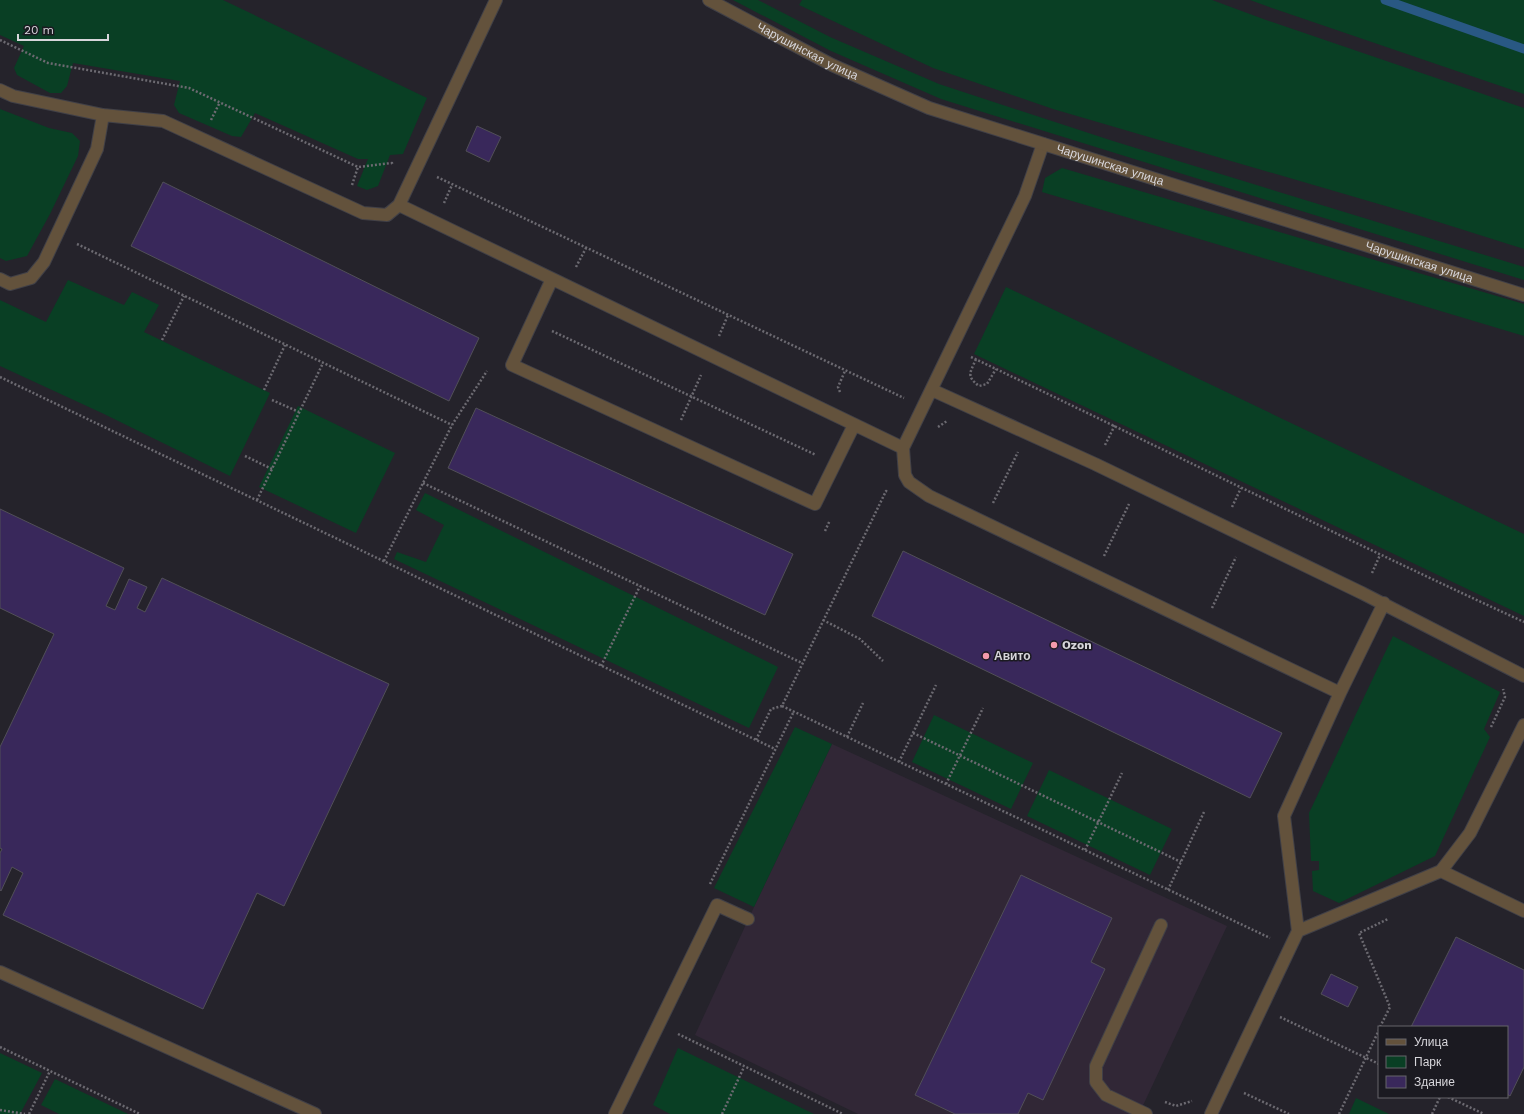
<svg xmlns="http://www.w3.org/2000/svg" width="1524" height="1114" viewBox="0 0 1524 1114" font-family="'Work Sans',sans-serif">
	<rect width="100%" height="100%" fill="#25232b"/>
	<path fill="#312736" d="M832,744L1227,926L1139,1114H858L695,1035L754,907Z"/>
	<path fill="#093f24" d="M0,0H223L427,98L403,154L390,155L378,186L367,190L357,186L368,159H358L255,113L241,137L232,136L179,113L174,105L180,81L73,63L67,86L61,93H50L17,75L14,68L24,46L0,35Z
		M733,0H758L830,37L939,84L1113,141L1524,267V280L941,99L831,51Z
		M802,0H1212L1266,20L1524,108V249L1413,214L1053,109L933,68L799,5Z
		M1250,0H1524V94L1272,8Z
		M0,109L49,128L72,133L80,141L78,156L50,214L27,256L6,261L0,258Z
		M1062,168L1524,304V336L1042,192L1045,178Z
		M68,280L124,305L132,292L159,305L144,332L270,393L230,476L104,414L0,366V300L46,322Z
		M1006,287L1524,534V616L974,354Z
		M298,406L395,453L356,533L259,487Z
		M425,493L778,667L749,728L394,559L397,552L426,562L444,525L416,510Z
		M1393,636L1500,692L1484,729L1490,737L1435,856L1339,903L1313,891L1312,871L1319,870V861H1311L1309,813Z
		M934,715L1033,763L1011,809L912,762Z
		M795,727L832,744L754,907L714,888Z
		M1049,770L1172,829L1150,875L1027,816Z
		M678,1048L814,1114H670L653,1105Z
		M0,1053L42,1073L20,1114H0Z
		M55,1079L128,1114H59L41,1105Z
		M1356,1098L1389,1114H1349Z"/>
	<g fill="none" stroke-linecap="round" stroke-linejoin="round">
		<path stroke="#295883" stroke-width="9" d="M1385,0L1524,49"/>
	</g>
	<path fill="#39285b" stroke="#514f58" d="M477,126L501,137L489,162L466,151Z
		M163,182L479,338L449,401L131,246Z
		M476,408L793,554L765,615L448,468Z
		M0,509L124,568L106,606L115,610L129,579L147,587L137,608L145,612L162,578L389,684L284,906L257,893L203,1009L3,915L23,873L12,867L1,891L0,890V853L2,849L0,848V747L54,634L0,608Z
		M903,551L1282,733L1250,798L872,616Z
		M1021,875L1112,918L1091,962L1105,969L1043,1100L1028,1093L1018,1114H955L915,1095Z
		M1456,937L1524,970V1067L1510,1096L1507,1094V1027H1411Z
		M1331,974L1358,987L1348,1007L1321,994Z"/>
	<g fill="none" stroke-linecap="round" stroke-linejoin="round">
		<defs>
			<path id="lane" d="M0,90L13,96L103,115L163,121L363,213L387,215L399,205L903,448L1025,196L1043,144
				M399,205L496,0
				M0,279L10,284L31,278L44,262L97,149L103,115
				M552,279L512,365L815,504L854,425
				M932,390L1095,464L1362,593L1524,676
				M903,448L905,475L909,482L929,496L1340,693L1284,816L1298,931
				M1340,693L1384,603
				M1441,871L1524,911
				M0,972L315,1114
				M615,1114L717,905L748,919
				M1146,1114L1106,1095L1096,1082V1066L1161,925
				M1211,1114L1298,931L1441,871L1470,833L1524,725"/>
			<g id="street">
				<path id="s1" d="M709,0L832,65L929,108L1524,295"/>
			</g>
		</defs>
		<use href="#lane" stroke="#414047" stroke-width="14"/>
		<use href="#street" stroke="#414047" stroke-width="14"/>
		<path stroke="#6c6a71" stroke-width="2.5" stroke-dasharray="2 2" stroke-linecap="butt" d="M0,40L48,63L189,88L358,167L392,163V165
			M211,120L220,102
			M437,177L904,398
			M352,185L358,167
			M444,203L452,185
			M77,244L452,425
			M576,267L586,248
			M552,331L816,455
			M719,336L728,315
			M162,340L184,296
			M971,357C1155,445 1338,536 1524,622
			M976,359C970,373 966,376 979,386L987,384L996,369
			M0,377L775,749
			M264,390L285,345
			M840,392L838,387L845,371
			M272,400L299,412
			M681,420L701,375
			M938,427L947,421
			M1105,445L1115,425
			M245,456L272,469
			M423,483L802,663
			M257,500L323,363
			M993,503L1018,452
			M1232,507L1241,488
			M825,531L830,520
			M1104,556L1129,504
			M384,561L452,425L487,371
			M1372,573L1380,555
			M1212,608L1236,557
			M823,620L860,639L883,661
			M601,666L640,586
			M782,706L1270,938
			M1491,727L1505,697L1503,689
			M913,733L1181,862
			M847,737L863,703
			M756,740L771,709L782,706L886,491L888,492
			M899,762L936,685
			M946,784L983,708
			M1085,850L1122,773
			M710,884L794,711
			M1168,890L1204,812
			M1280,1017L1379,1064
			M1380,1027L1390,1007L1359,933L1388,919
			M678,1034L843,1114
			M0,1047L140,1114
			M1244,1093L1289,1114
			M1448,1097L1484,1114
			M1165,1102L1176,1106L1192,1101
			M0,1110L25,1114
			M29,1114L50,1071
			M722,1114L744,1067
			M1339,1114L1379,1030
			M1432,1114L1440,1097"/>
		<use href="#lane" stroke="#63523c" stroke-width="12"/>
		<use href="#street" stroke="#63523c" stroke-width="12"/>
	</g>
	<g fill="#f39aab" stroke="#1b1a21" stroke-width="1.5">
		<circle cx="1054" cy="645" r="4"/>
		<circle cx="986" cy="656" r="4"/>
	</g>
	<g text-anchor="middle" stroke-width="3" stroke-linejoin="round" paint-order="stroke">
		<g font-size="12" fill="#d7d6db" stroke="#1b1a21">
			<text dy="4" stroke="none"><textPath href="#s1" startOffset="111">Чарушинская улица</textPath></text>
			<text dy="4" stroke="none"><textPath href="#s1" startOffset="435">Чарушинская улица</textPath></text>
			<text dy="4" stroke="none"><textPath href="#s1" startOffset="759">Чарушинская улица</textPath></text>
		</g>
		<g font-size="12" font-weight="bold" fill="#d7d6db" stroke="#1b1a21" text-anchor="start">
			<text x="1062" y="649">Ozon</text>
			<text x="994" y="660">Авито</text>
		</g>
	</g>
	<rect x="1378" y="1026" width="130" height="72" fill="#1b1a21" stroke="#66656b"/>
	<rect x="1386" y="1039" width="20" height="6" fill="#63523c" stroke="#66656b"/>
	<text x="1414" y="1046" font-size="12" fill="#d7d6db">Улица</text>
	<rect x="1386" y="1056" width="20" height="12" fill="#093f24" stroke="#66656b"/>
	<text x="1414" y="1066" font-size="12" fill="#d7d6db">Парк</text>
	<rect x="1386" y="1076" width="20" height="12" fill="#39285b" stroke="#66656b"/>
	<text x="1414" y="1086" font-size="12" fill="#d7d6db">Здание</text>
	<path d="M18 34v6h90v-6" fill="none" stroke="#d7d6db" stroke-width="2"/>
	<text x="24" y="34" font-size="12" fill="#d7d6db" stroke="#1b1a21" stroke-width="3" paint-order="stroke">20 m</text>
</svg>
